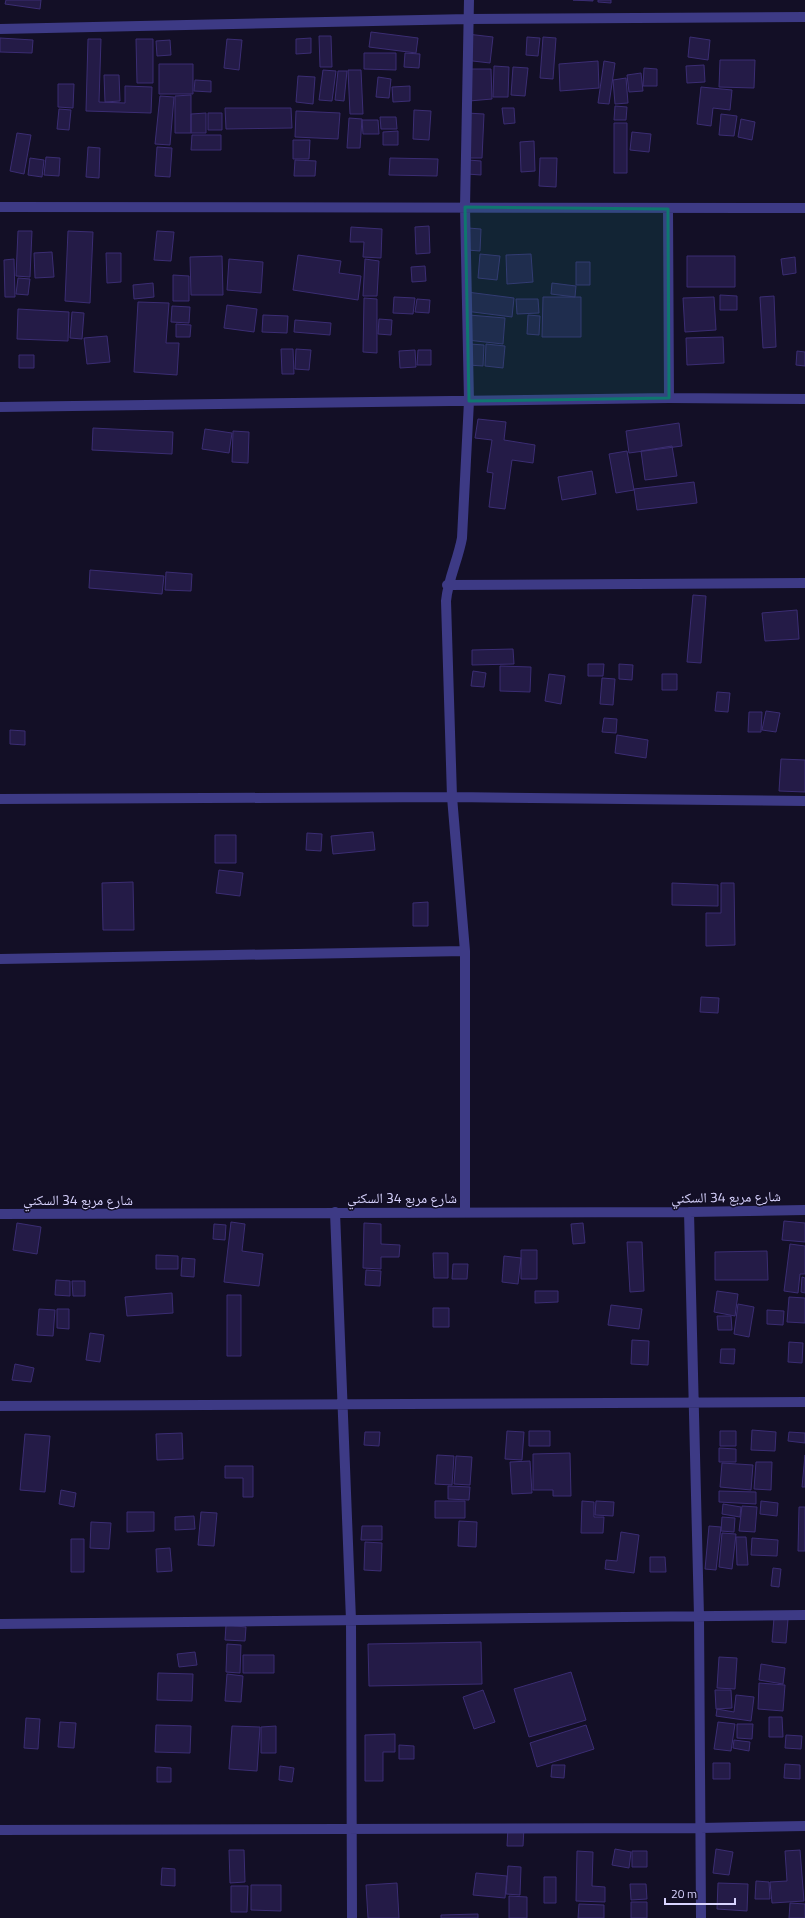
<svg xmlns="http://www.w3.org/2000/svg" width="805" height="1918" viewBox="0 0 805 1918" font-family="'Titillium Web','Noto Naskh Arabic',sans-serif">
	<rect width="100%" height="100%" fill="#130f26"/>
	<path fill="#241b47" stroke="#3b2d73" d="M6,0H41L40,9L5,4Z
		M573,0H593V1Z
		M598,0H611V3L598,2Z
		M371,32L418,38L416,53L369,47Z
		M467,34L493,37L490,63L464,60Z
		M319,36H331L332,67H320Z
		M527,37L540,38L538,56L526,55Z
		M543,37L556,38L553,79L540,78Z
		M690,37L710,40L708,60L688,57Z
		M0,38L33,40L32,53L0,52Z
		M311,38V53L296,54V39Z
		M88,39H101L99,102L125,103V86L152,87L151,113L86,111Z
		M136,39H153V83H137Z
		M227,39L242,40L239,70L224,68Z
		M170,40L171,55L157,56L156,41Z
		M364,53H396V70L364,69Z
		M405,53L420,54L419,68L404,67Z
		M720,60H755L754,88L719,87Z
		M598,61L599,88L560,91L559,64Z
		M604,61L615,63L609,104L598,103Z
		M159,64H193V94H159Z
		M704,65L705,82L687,83L686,66Z
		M494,66L509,67L508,97H493Z
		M513,67L528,68L525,96L511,95Z
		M644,68L657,69V86H643Z
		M467,69H491L492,99L469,101Z
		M323,70L336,71L332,101L319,100Z
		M348,70H361L363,114H350Z
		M338,71H347L344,101L335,100Z
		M641,73L643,91L629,92L627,75Z
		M104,75H119L120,101L105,102Z
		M298,76L315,77L313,104L296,102Z
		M378,77L391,79L389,98L376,97Z
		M626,78L628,103L615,104L613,80Z
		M195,80L211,81V92L194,91Z
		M58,84H74L73,108L58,107Z
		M410,86V101L393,102L392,87Z
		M701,87L732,90L730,110L713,108L711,126L697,124Z
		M191,95V133H175V96Z
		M160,96L174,97L170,145L155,144Z
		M615,106L627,107L626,120H614Z
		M225,108H291L292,128L226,129Z
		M502,108H514L515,123L504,124Z
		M59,109L71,110L69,130L57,129Z
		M414,110L431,111L429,140L413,139Z
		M296,111L340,113L338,139L295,137Z
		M206,113V133H191V114Z
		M208,113H222V130H208Z
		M467,113L484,114L482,158H466Z
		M721,114L737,116L734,136L719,135Z
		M380,117H396L397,129H381Z
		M349,118L362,119L360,148H347Z
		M741,119L755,122L752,140L738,137Z
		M362,120H378L379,134H363Z
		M614,123H627V173H614Z
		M398,131V145H383V132Z
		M632,132L651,134L649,152L630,150Z
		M17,133L31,135L24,174L10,171Z
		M192,135H221V150H191Z
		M293,140H310L309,159H293Z
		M534,141L535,171L521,172L520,142Z
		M88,147L100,148L99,178L86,177Z
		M157,147L172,148L170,177L155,176Z
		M46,157L60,158L59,176L44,175Z
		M30,158L44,160L42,177L28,175Z
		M390,158L438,159L437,176L389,175Z
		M540,158H557L556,187L539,186Z
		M295,160L316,161L315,176H294Z
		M468,160L481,161V175L467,174Z
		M429,226L430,253L416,254L415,227Z
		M351,227L382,229L381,258L363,257L364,242H350Z
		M468,228L481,229L480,251L467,250Z
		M18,231H32L30,277L16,276Z
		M68,231L93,232L90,303L65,301Z
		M157,231L174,232L171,261L154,260Z
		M52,252L54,277L35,278L34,253Z
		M106,253H121V282L107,283Z
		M480,254L500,256L497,280L478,278Z
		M531,254L533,282L507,284L506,255Z
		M298,255L341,261L339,273L361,276L358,300L293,290Z
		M222,256L223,295H191L190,257Z
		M687,256H735V287H687Z
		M795,257L796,273L783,275L781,259Z
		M14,259L15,297H5L4,260Z
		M229,259L263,262L261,293L227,290Z
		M365,259L379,261L377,296H363Z
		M576,262H590V285H576Z
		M425,266L426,281L412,282L411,267Z
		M173,275L189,276V301H173Z
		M18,278L30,279L28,295L16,294Z
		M153,283L154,297L134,299L133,285Z
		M552,283L576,286L575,297L551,294Z
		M467,292L514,298L512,317L465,311Z
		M720,295L737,296V310H720Z
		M774,296L776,347L763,348L760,297Z
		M394,297L415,298L413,314L393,313Z
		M543,297H581V337H542Z
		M714,297L716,330L685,332L683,298Z
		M364,298L377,299V353L363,352Z
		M417,299L430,300L429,313L415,312Z
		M516,299H538L539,313L517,314Z
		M138,302L169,303L166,343H179L177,375L134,372Z
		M227,305L257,309L254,332L224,328Z
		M172,306L190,307L189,323L171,322Z
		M18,309L69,312L68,341L17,339Z
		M72,312L84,313L82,339L70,338Z
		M263,315L288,316L287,333L262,332Z
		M469,315L505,318L503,344L467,340Z
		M528,315L540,316L539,335L527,334Z
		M379,319L392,320L391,335L378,334Z
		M295,320L331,323L330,335L294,332Z
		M176,324L191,325L190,337H176Z
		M107,336L110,362L87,364L84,338Z
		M723,337L724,363L687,365L686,338Z
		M470,344L484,345L483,366L468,365Z
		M486,344L505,346L503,368L485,366Z
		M281,349H293L294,374H282Z
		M296,349L311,350L309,370L295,369Z
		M415,350L416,367L400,368L399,351Z
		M418,350H431V365H417Z
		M797,351L805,352V366L796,365Z
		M19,355H34V368H19Z
		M478,419L506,422L504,440L535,445L533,463L512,460L505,509L489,507L493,473L487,472L492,440L475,438Z
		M679,423L682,446L629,453L626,431Z
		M93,428L173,432L172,454L92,450Z
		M205,429L232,433L229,453L202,449Z
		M233,431L249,432L248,463L232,462Z
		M672,446L677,476L645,480L641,451Z
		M627,451L634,490L616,493L609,454Z
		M592,471L596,494L562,500L558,477Z
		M694,482L697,503L637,510L634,489Z
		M90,570L164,576L162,594L89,588Z
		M166,572L192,574L191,591L165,590Z
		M693,595L706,596L701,663L687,662Z
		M797,610L799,639L765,641L762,613Z
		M513,649L514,664L472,665V650Z
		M588,664H604L603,676H588Z
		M619,664L633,665L632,680L619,679Z
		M500,666L531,667L530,692L500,691Z
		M473,671L486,673L484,687L471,686Z
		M549,674L565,676L561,704L545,701Z
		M662,674H677V690H662Z
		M602,678L615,679L613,705L600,704Z
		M717,692L730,693L728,712L715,711Z
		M766,711L780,713L776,732L762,730Z
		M749,712H762L761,732H748Z
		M604,718L617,719L616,733L602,732Z
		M10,730L25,731V745L10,744Z
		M617,735L648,740L646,758L615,753Z
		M781,759L805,760V792L779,791Z
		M373,832L375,850L333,854L331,836Z
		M307,833L322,834L321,851L306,850Z
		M215,835H236V863H215Z
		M219,870L243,873L240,896L216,893Z
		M133,882L134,930H103L102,883Z
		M672,883L718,885V906L672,905Z
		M721,883H734L735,945L706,946V913H721Z
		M428,902V926H413V903Z
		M701,997L719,998L718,1013L700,1012Z
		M784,1221L805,1223V1242L782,1240Z
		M231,1222L245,1224L242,1251L263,1254L259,1286L224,1282Z
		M17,1223L41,1227L37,1254L13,1250Z
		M364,1223L381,1224V1244L400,1245L399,1257H381V1269L363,1268Z
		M583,1223L585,1243L573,1244L571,1224Z
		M214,1224L226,1225L225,1240L213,1239Z
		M627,1242H642L644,1291L630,1292Z
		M790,1244L805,1246V1274H800L798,1293L784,1291Z
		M521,1250H537V1279H521Z
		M767,1251L768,1280H715V1252Z
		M433,1253H448V1278H434Z
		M156,1255L178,1256V1269H156Z
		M504,1256L521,1258L518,1284L502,1282Z
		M182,1258L195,1259L194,1277L181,1276Z
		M453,1264H468L467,1279H452Z
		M366,1270L381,1271L380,1286L365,1285Z
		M802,1277L805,1278V1293L801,1292Z
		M56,1280L70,1281V1296L55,1295Z
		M72,1281H85V1296H73Z
		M535,1291H558V1302L535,1303Z
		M717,1291L738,1294L735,1316L714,1312Z
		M172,1293L173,1313L127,1316L125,1297Z
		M227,1295H241V1356H227Z
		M789,1297L805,1298V1323L787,1322Z
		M738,1304L754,1307L749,1337L734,1334Z
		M611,1305L642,1309L639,1329L608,1325Z
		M433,1308H449V1327H433Z
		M39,1309L55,1310L53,1336L37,1335Z
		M57,1309H69V1329L57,1328Z
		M767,1310L784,1311L783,1325L767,1324Z
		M717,1316H731L732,1330H718Z
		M90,1333L104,1335L100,1362L86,1360Z
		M632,1340L649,1341L648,1365L631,1364Z
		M789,1342L803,1343L802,1363L788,1362Z
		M721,1349H735L734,1364L720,1363Z
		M15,1364L34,1368L31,1382L12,1380Z
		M752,1430L776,1432L775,1451L751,1450Z
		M507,1431L524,1432L522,1460L505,1459Z
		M529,1431H550V1446H529Z
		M720,1431H736V1446H720Z
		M365,1432H380L379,1446L364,1445Z
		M789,1432L805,1433V1443L788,1441Z
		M182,1433L183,1459L157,1460L156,1434Z
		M25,1434L50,1436L45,1492L20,1490Z
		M719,1448L736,1449V1462H719Z
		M570,1453L571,1496H553V1490H533V1454Z
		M437,1455L454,1456L452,1485L435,1484Z
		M805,1455V1487H802Z
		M456,1456L472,1457L470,1485L454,1484Z
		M530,1461L532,1493L512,1494L510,1462Z
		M756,1462H772L771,1490L754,1489Z
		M722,1463L753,1465L751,1490L720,1487Z
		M225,1466H253V1497H243V1478H225Z
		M448,1486L470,1487L469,1500L448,1499Z
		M61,1490L76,1493L74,1507L59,1504Z
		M719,1491L756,1492V1504L719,1502Z
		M435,1501H465V1518H435Z
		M582,1501L594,1502V1517H604L603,1533H581Z
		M596,1501L614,1502L613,1516L595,1515Z
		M761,1501L778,1503L777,1516L760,1514Z
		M723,1504L741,1507L740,1517L722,1514Z
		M742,1506L757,1507L755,1532L739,1531Z
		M799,1507H805V1551H798Z
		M127,1512H154V1531L127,1532Z
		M201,1512L217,1513L214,1546L198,1545Z
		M194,1516L195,1529L175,1530V1517Z
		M722,1517L735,1518L734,1532L721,1531Z
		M459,1521L477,1522L476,1547L458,1546Z
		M91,1522L111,1523L109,1549L90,1548Z
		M362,1526H382V1540H361Z
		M709,1526L721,1527L716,1570L705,1569Z
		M621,1532L639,1535L634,1573L605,1569L606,1560L617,1561Z
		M722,1533L736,1534L732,1569L719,1567Z
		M736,1537H746L748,1565H737Z
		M752,1538L778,1540L777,1556L751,1555Z
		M71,1539H84V1572H71Z
		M365,1542L382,1543L381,1571L364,1570Z
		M170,1548L172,1571L157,1572L156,1549Z
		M650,1557H665L666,1572H650Z
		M773,1568L781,1569L779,1587L771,1586Z
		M774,1618L788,1619L786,1643L772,1642Z
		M226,1625L246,1627L245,1641L225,1640Z
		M481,1642L482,1684L369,1686L368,1644Z
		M227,1644L241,1645L240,1673L226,1672Z
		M195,1652L197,1665L179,1667L177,1654Z
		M243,1655H274V1673H243Z
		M719,1657L737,1658L735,1689L717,1688Z
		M761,1664L785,1668L783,1684L759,1680Z
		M571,1672L586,1720L529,1737L514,1689Z
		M158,1673L193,1674L192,1701L157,1700Z
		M227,1674L243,1676L241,1702L225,1701Z
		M759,1683L785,1685L783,1711L758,1709Z
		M483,1690L495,1722L474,1729L463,1697Z
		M715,1690H731L732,1708L716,1709Z
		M736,1695L754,1697L751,1721L716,1716L717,1709L734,1712Z
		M769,1717H782L783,1737H769Z
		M26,1718L40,1719L38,1749L24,1748Z
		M60,1722L76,1723L74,1748L58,1747Z
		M718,1722L735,1724L731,1751L714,1749Z
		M737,1724H753L752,1739L737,1738Z
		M156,1725L191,1726L190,1753L155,1752Z
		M586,1725L594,1749L537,1767L530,1743Z
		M232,1726L260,1727L257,1771L229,1769Z
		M276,1726V1753H261V1727Z
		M395,1734V1752H383V1781H365V1735Z
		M786,1735L802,1736L801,1749L785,1748Z
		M734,1740L750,1742L749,1751L733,1748Z
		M399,1745L414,1746V1759H399Z
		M713,1763H730V1779H713Z
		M785,1764L800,1765V1779L784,1778Z
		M552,1765H565L564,1778L551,1777Z
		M280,1766L294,1768L292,1782L279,1780Z
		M157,1767L171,1768V1782H157Z
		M508,1827H524L523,1846H507Z
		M615,1849L631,1852L629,1868L612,1865Z
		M716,1849L733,1852L729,1875L713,1873Z
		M229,1850H244L245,1882L230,1883Z
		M800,1850L804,1901L772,1903L770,1882L787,1881L785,1851Z
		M577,1851L593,1852L592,1886L605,1887V1902L576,1901Z
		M632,1851H647V1867H632Z
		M508,1866L521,1867L520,1895L506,1894Z
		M162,1868L175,1869V1886L161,1885Z
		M476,1873L507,1876L505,1898L473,1895Z
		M544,1877H556V1903H544Z
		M756,1881L769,1882L770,1899H755Z
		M397,1883L399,1918H368L366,1885Z
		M718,1883L748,1884L747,1911L717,1909Z
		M630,1884H646L647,1899L631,1900Z
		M251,1885H281V1911L251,1910Z
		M231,1886H248L247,1912H231Z
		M509,1896L527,1897V1918H509Z
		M631,1902H647V1918H631Z
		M790,1903L805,1904V1918H789Z
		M579,1904L604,1905V1918H578Z
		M478,1914V1918H441V1915Z"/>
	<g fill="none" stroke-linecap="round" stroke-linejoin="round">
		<path stroke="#3d3a85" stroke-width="10" d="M0,29L469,19L805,17
			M0,207L805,208
			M668,209L669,398
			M0,407L669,398L805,399
			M447,585L805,583
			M0,799L452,797L805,801
			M0,959L465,951
			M335,1212L351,1620L352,1918
			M465,1212V951L452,797L446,601C448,579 458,560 462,538L469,401L465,207L469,0
			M689,1212L699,1616L701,1918
			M0,1214L689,1212L805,1210
			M0,1406L805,1402
			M0,1624L805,1615
			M0,1830L700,1828L805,1826"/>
	</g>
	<path fill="#0f766e" fill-opacity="0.2" stroke="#0f766e" stroke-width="3" stroke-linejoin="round" d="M465,207L668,209L669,398L469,401Z"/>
	<g text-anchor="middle" stroke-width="3" stroke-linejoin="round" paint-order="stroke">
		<g font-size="14" fill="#d9d4ff" stroke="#130f26">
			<text transform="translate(726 1197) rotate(-1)" y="5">شارع مربع 34 السكني</text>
			<text x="402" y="1203">شارع مربع 34 السكني</text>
			<text x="78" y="1205">شارع مربع 34 السكني</text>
		</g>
	</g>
	<path d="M665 1898v6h70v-6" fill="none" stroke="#d9d4ff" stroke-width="2"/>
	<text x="671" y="1898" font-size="12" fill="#d9d4ff" stroke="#130f26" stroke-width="3" paint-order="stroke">20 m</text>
</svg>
